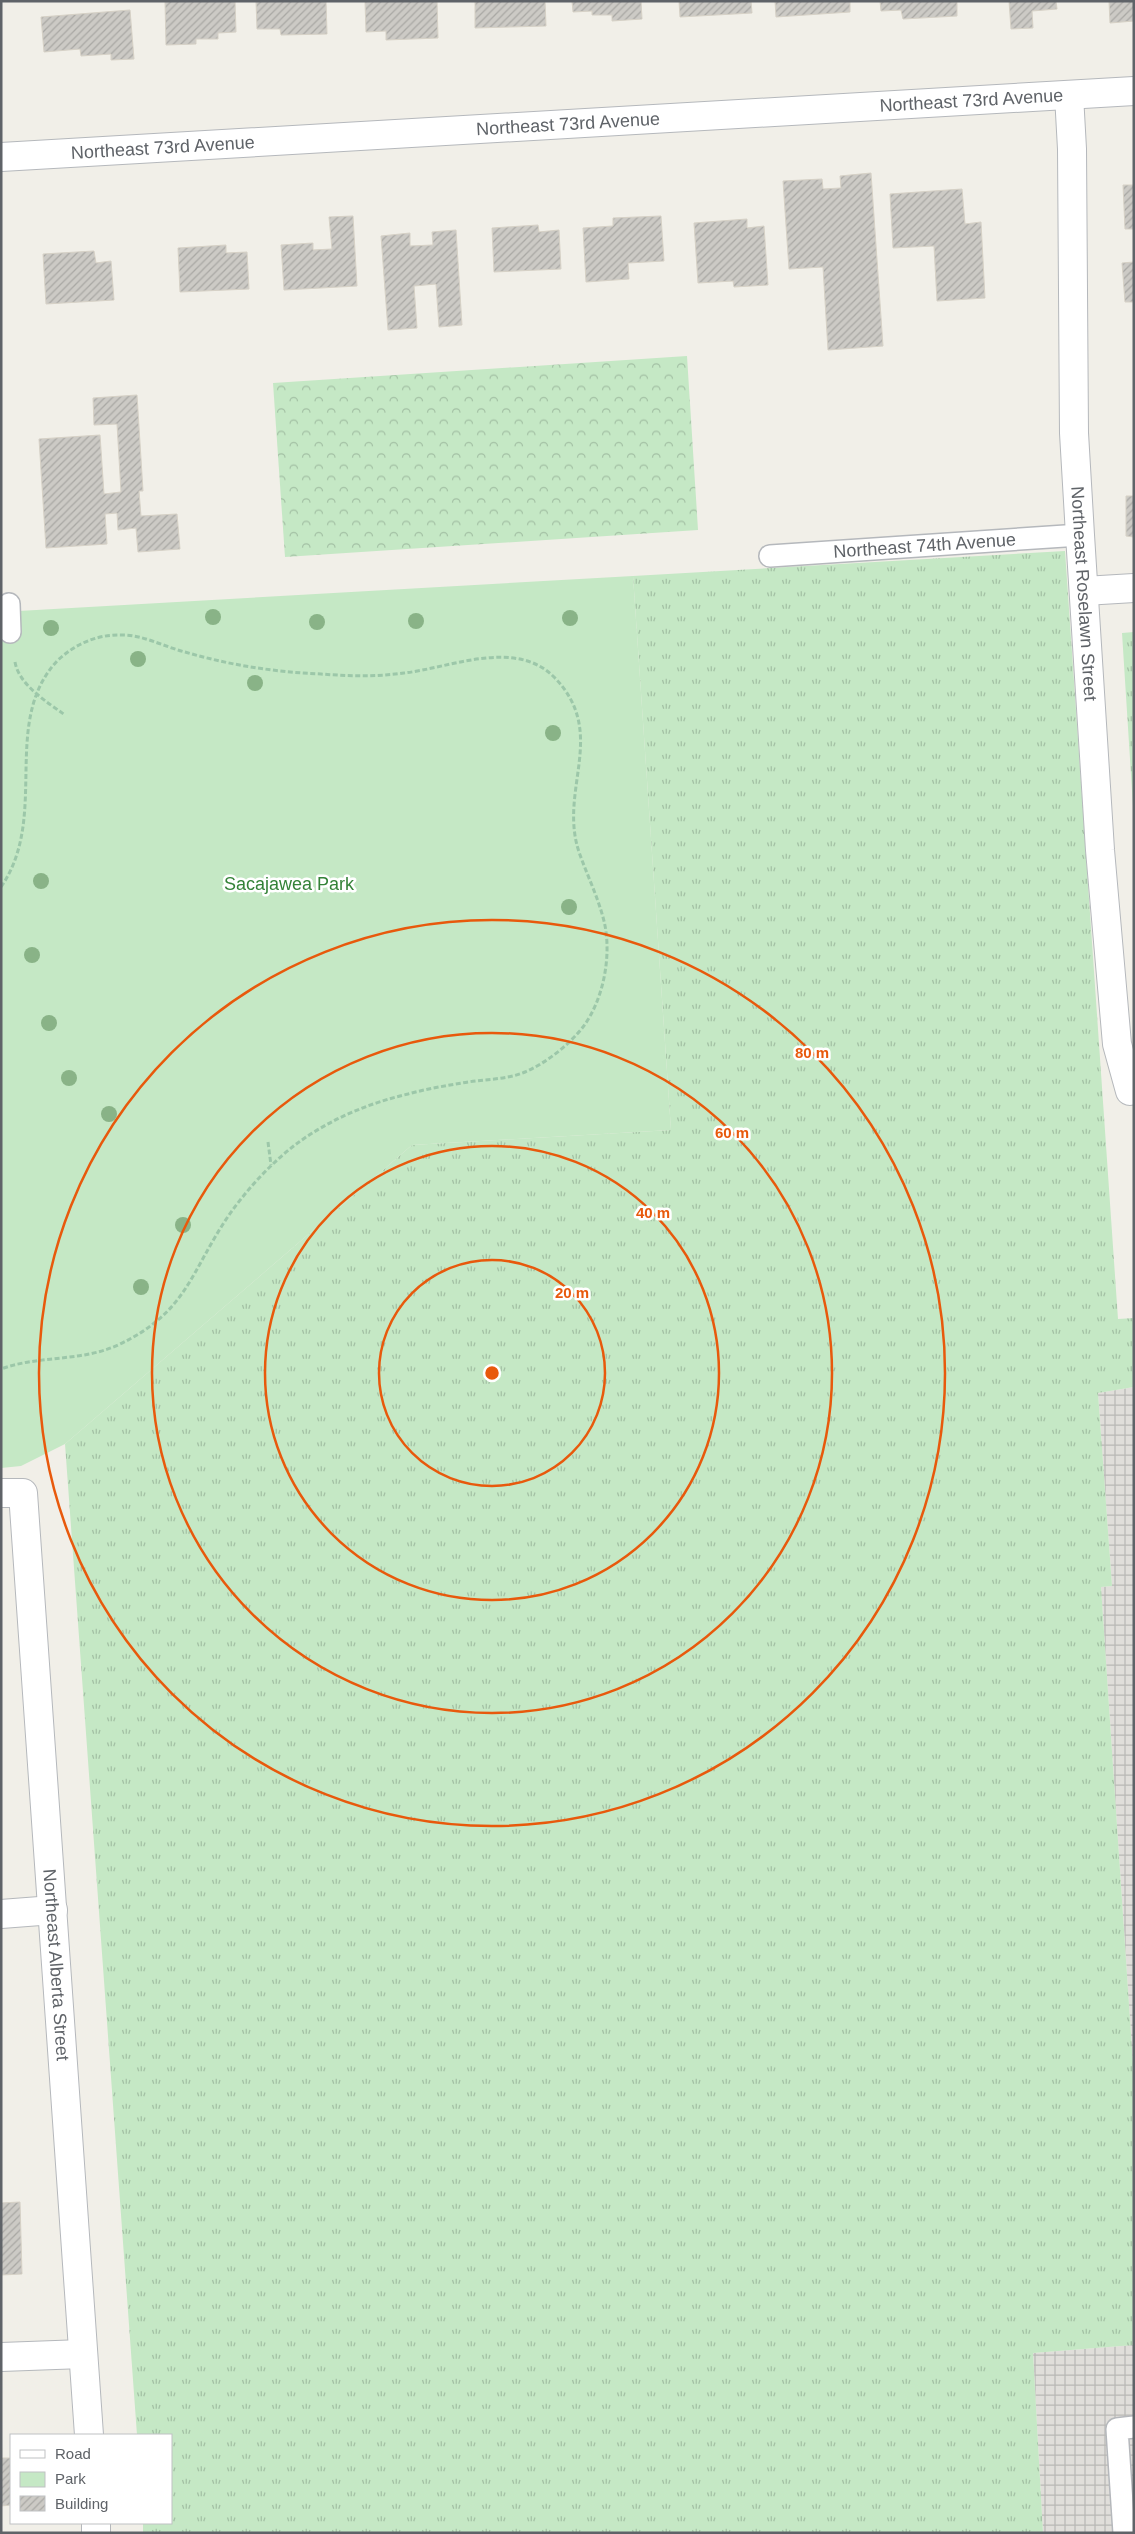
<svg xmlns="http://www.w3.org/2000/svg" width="1135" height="2534" viewBox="0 0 1135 2534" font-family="Helvetica,sans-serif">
	<defs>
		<pattern id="industrial-grid" width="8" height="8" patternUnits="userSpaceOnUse" patternTransform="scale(1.25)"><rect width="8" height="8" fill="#e0deda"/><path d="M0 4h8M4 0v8" fill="none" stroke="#b9b8b5"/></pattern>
		<pattern id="grass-tufts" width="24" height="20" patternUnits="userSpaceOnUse" patternTransform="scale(1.25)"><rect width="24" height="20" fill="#c5e8c5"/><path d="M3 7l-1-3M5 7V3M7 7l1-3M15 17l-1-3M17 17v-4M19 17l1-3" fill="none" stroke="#a3c0a4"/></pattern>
		<pattern id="forest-crowns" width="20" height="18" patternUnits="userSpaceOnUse" patternTransform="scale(1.25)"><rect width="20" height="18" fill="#c5e8c5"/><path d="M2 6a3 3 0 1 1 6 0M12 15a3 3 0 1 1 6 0" fill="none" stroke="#a3c0a4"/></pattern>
		<pattern id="building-hatch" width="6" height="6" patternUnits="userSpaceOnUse" patternTransform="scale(1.25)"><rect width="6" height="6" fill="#cccac5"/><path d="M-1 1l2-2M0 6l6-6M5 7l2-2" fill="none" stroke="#a9a8a4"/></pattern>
	</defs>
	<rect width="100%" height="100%" fill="#f1efe8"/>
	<path fill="url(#industrial-grid)" d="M1134,1387V2079L1101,1587L1112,1586L1098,1393Z
		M1134,2345V2533H1043L1033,2353Z"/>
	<path fill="url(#grass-tufts)" d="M1065,551L1118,1319L1134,1318V1387L1098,1393L1112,1586L1101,1587L1134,2079V2345L1033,2353L1043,2533H143V2523H171V2435H137L65,1444L412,1145L671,1130L633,576Z
		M1134,632V822L1122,633Z"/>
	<path fill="url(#forest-crowns)" d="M687,356L698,530L285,557L273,383Z"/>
	<path fill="#c5e8c5" d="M633,576L671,1130L412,1145L65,1444L21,1466L1,1468V612Z"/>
	<path fill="url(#building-hatch)" stroke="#d6d1c6" d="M165,1H235L236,32L218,33V39H196V44L166,45Z
		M256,1H326L327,34L281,35L280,29H257Z
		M365,1H437L438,38L386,40V31L366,32Z
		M475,1H545L546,26L475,28Z
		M572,1H641L642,19L612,21V15H592V11L573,12Z
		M679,1H751L752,13L680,17Z
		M775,1H850V12L776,17Z
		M880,1H957V16L903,19L901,10L881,11Z
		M1009,1H1056L1057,9L1032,11L1033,28L1011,29Z
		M1109,1H1134V21L1110,23Z
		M130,10L134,59L111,60V54L81,56L80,49L44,52L41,17Z
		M871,173L883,346L828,350L823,267L789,269L783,181L822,179L823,189L841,188L840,176Z
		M1123,185H1134V229H1125Z
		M962,189L965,224L981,222L985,298L937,301L934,246L893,248L890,194Z
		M353,216L357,286L284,290L281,245L313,243V250L332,249L329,217Z
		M661,216L664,261L628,263L629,279L586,282L583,228L613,226V218Z
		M747,219V228L764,226L768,285L734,287L733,281L698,283L694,223Z
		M538,225L539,232L559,230L561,269L494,272L492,228Z
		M456,230L462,325L439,327L436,284L414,286L417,328L388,330L381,236L410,233V246L433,245L432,232Z
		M226,245V253L247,252L249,289L180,292L178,248Z
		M94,251L96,263L111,261L114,300L46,304L43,254Z
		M1134,262V302H1125L1122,263Z
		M137,395L143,491H139L141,516L177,514L180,549L138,552L136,528L118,530L117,513L105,514L107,544L46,548L39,439L100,435L104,494L121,492L117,424L94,425L93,398Z
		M1126,496H1134V537L1126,536Z
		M20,2202L22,2274L1,2275V2203Z
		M1,2458H11V2505L1,2506Z"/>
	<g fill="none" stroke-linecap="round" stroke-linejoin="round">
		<defs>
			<g id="service">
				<path id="s1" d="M770,556L1080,535"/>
				<path d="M9,604L10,632"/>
				<path d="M1124,2533L1117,2429L1134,2427"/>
			</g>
			<g id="minor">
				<path id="s2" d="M1069,95L1072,149L1074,433L1080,535L1100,850L1117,1044L1130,1091L1134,1090"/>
				<path id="s3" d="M1,157L1134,91"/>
				<path d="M1084,591L1134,588"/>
				<path id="s4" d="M1,1493H23L89,2435"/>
				<path d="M1,1914L53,1910"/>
				<path d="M1,2357L83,2354"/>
				<path d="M96,2523V2533"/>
			</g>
		</defs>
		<use href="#service" stroke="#b5b8bc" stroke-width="24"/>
		<use href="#minor" stroke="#b5b8bc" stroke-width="30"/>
		<path stroke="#9cc7a9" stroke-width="3" stroke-dasharray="5 2.5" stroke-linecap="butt" d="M15,662C19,685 47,702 65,715
			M1,887C50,816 0,723 57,661C75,644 97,634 123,635C143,635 165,647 185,652C229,665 274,672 321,674C348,676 376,677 404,673C450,668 515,638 554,677C609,733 558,789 579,852C587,875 598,897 604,921C612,954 604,999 583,1027C569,1045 546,1063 525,1072C506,1080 483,1079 462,1083C444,1086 426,1089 408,1094C369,1103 331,1119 299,1142C273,1161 248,1188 229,1215C190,1272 188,1312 118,1345C81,1362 39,1355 1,1369
			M268,1142L271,1165"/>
		<use href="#service" stroke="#fff" stroke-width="21"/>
		<use href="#minor" stroke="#fff" stroke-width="28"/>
	</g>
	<g fill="#89b387">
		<circle cx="213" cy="617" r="8"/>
		<circle cx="570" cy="618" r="8"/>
		<circle cx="416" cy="621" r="8"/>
		<circle cx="317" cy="622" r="8"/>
		<circle cx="51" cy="628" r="8"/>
		<circle cx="138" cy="659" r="8"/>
		<circle cx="255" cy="683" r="8"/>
		<circle cx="553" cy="733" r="8"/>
		<circle cx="41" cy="881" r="8"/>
		<circle cx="569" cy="907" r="8"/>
		<circle cx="32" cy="955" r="8"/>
		<circle cx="49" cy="1023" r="8"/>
		<circle cx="69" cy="1078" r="8"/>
		<circle cx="109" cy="1114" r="8"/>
		<circle cx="183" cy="1225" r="8"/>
		<circle cx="141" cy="1287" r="8"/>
	</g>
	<g fill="none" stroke="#e8590c" stroke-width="2.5">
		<circle cx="492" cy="1373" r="113"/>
		<circle cx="492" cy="1373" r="227"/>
		<circle cx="492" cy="1373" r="340"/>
		<circle cx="492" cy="1373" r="453"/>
	</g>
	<g text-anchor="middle" stroke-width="5" stroke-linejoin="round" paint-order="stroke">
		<g font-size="18" fill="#5f6368" stroke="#fff">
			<text dy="6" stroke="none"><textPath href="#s3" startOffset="972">Northeast 73rd Avenue</textPath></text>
			<text dy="6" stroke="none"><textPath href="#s3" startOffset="568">Northeast 73rd Avenue</textPath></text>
			<text dy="6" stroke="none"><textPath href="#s3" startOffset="162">Northeast 73rd Avenue</textPath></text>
			<text dy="6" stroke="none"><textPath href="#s1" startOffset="155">Northeast 74th Avenue</textPath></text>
			<text dy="6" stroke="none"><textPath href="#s2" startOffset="499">Northeast Roselawn Street</textPath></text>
			<text dy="6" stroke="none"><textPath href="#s4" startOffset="495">Northeast Alberta Street</textPath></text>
		</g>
		<g font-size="18" fill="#348238" stroke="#fff">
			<text x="289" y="890">Sacajawea Park</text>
		</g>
	</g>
	<circle cx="492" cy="1373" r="8" fill="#e8590c" stroke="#fff" stroke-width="2.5"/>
	<g font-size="15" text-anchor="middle" font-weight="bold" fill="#e8590c" stroke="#fff" stroke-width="5" stroke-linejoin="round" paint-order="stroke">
		<text x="812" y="1058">80 m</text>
		<text x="732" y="1138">60 m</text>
		<text x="653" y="1218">40 m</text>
		<text x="572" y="1298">20 m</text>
	</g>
	<rect width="1135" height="2534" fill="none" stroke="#5f6368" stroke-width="5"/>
	<rect x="10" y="2434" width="162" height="90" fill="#ffffff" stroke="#bfc1c3"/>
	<rect x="20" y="2450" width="25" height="8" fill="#ffffff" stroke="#bfc1c3"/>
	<text x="55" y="2459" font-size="15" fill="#5f6368">Road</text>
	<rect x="20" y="2472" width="25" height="15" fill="#c5e8c5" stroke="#bfc1c3"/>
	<text x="55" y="2484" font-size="15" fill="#5f6368">Park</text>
	<rect x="20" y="2496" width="25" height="15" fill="url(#building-hatch)" stroke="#bfc1c3"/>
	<text x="55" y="2509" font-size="15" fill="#5f6368">Building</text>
</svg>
